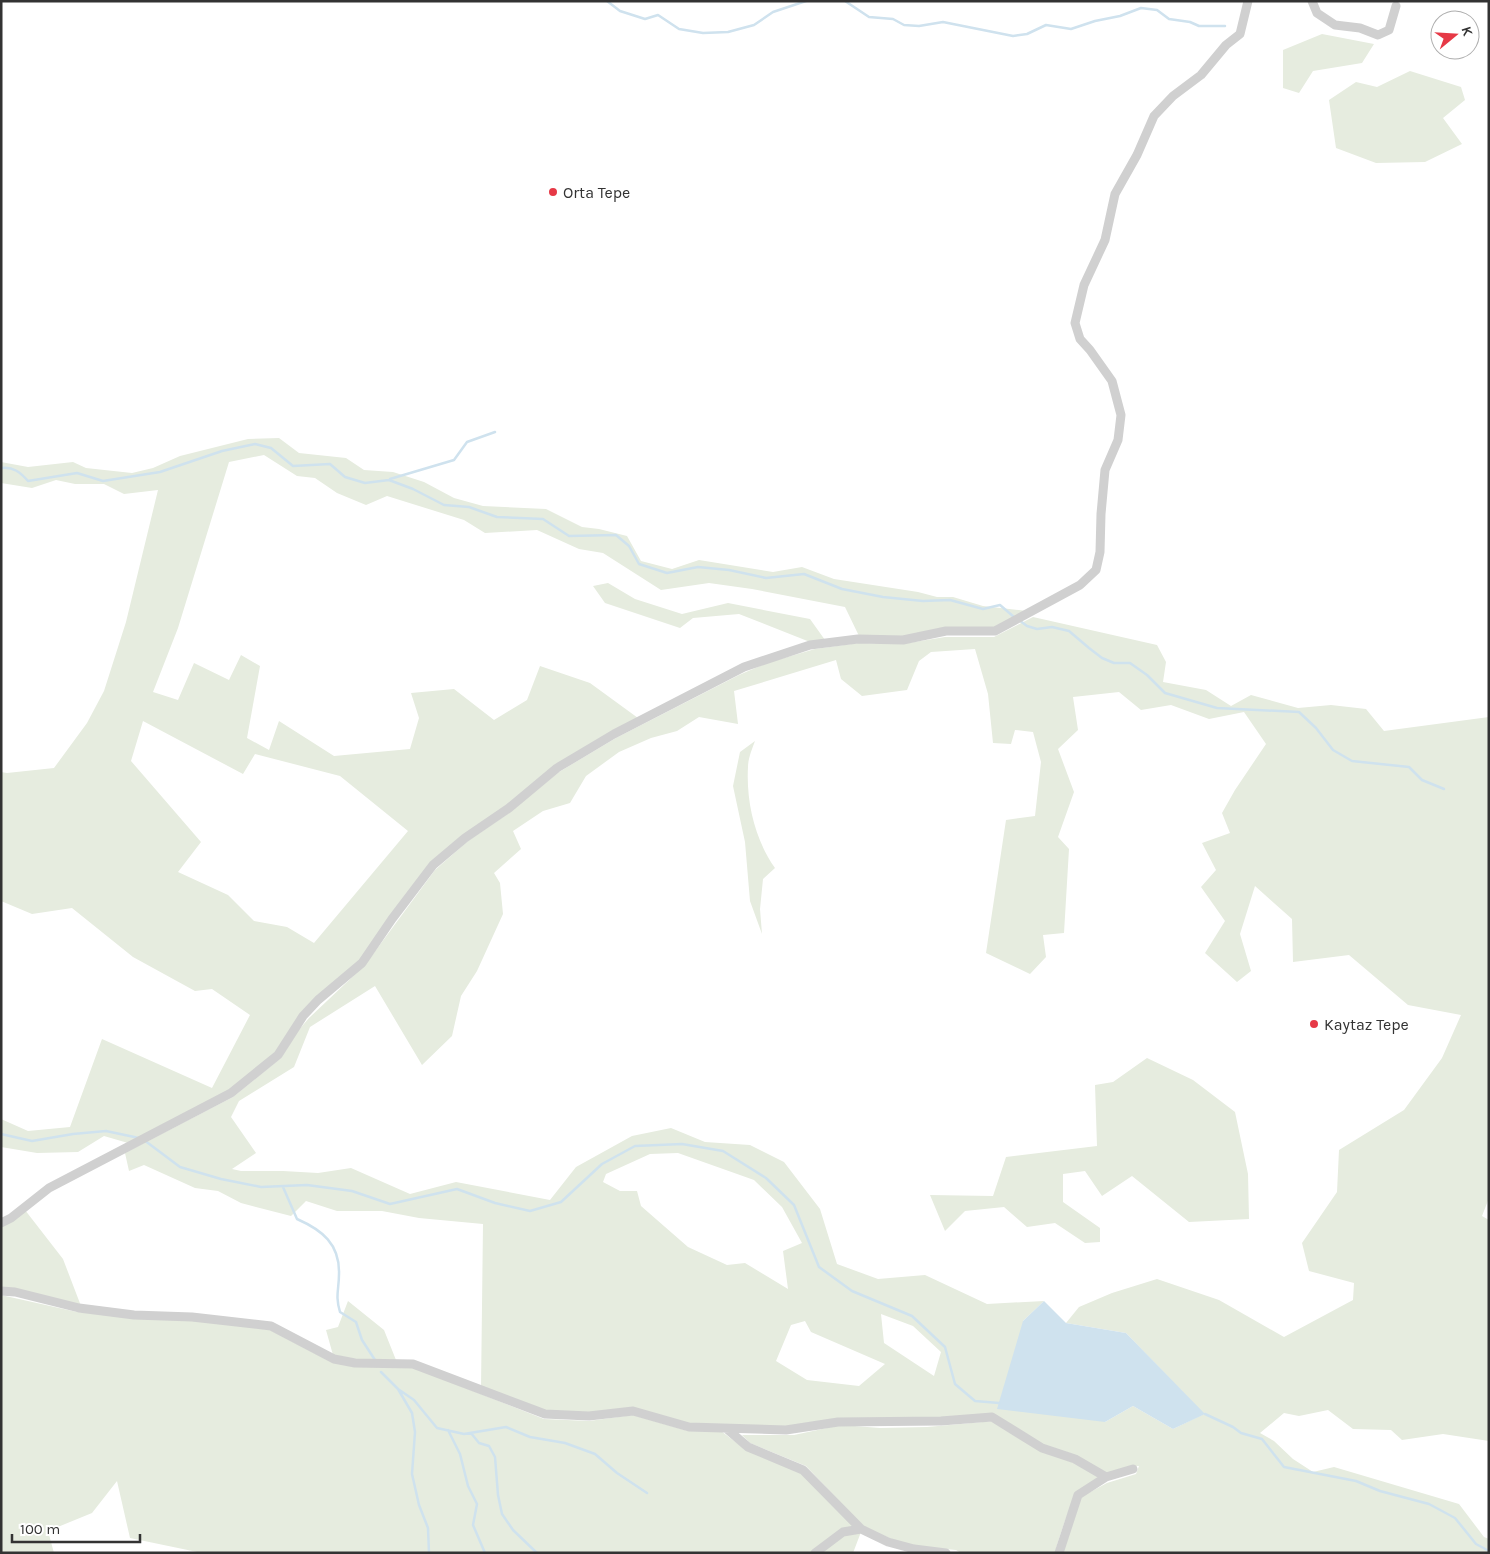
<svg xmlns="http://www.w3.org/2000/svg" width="1490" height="1554" viewBox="0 0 1490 1554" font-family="Karla,sans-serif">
	<rect width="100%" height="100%" fill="#fff"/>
	<path fill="#e6ecdf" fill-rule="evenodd" d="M1322,34L1374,44L1362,63L1313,71L1299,93L1283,88V50Z
		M1410,71L1461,87L1465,100L1443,118L1462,144L1425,162L1376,163L1336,148L1329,100L1356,82L1377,87Z
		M279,438L299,453L346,458L364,470L393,472L424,482L454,498L483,506L546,509L582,527L599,529L627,536L641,561L672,569L699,560L773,572L802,567L834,579L918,592L937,597H953L983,606L1028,611L994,628L903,638L859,636L845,607L752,589L709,583L661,590L603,553L579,549L537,530L485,533L464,520L387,496L366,505L337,493L315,478L297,476L264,455L229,462L178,628L153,692L178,700L194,663L229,680L241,655L260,666L247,738L269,750L279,721L334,756L410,749L419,718L411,693L454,689L494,720L527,700L540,666L590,683L638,718L461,837L361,959L316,999L276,1053L229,1091L128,1143L104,1136L78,1152L37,1153L1,1147V1119L28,1131L70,1127L102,1039L212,1088L250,1015L212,989L195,991L133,957L72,908L32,914L1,901V772L7,773L54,768L87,723L104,691L126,622L158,490L124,494L104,484H75L56,480L32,488L1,483V462L28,467L73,462L86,468L132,473L153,468L180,456L248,439ZM143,721L243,774L255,754L340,776L408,831L314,943L287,927L254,921L228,895L178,872L201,842L131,761Z
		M608,583L635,599L682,614L728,603L810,619L825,640L810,642L739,614L693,618L680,628L605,603L593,586Z
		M1033,617L1157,645L1166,662L1163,682L1206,690L1231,706L1251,695L1298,708L1331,705L1366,709L1384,731L1489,717V1198L1482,1216L1489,1220V1441L1443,1434L1402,1440L1391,1430L1353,1429L1328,1410L1299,1416L1284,1413L1260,1433L1274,1441L1293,1459L1313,1472L1334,1467L1459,1504L1484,1537L1489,1539V1553H1062L1081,1497L1107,1483L1136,1474L1139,1466H1133L1107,1474L1043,1445L992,1415L786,1428L689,1424L632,1408L587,1413L546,1411L481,1388L483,1224L419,1218L382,1211H337L306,1201L291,1216L241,1203L218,1191L195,1188L144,1165L129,1171L125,1153L233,1097L281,1058L297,1032L309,1018L365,965L435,870L468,841L509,813L559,772L616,738L739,675L767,663L815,649L859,643L902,644L945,637H994ZM975,649L988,694L993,743L1011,744L1015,730L1033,732L1041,762L1035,816L1006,820L986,953L1030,974L1046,957L1043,935L1064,933L1069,849L1058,837L1074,792L1058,749L1078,730L1073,697L1119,692L1141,710L1171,705L1209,719L1244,712L1266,744L1235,790L1222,813L1230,833L1202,843L1216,870L1201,887L1225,921L1205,953L1237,982L1251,971L1240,934L1255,886L1292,919L1293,962L1349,955L1408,1005L1461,1015L1442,1058L1404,1110L1339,1150L1337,1192L1302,1243L1309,1271L1354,1283L1353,1300L1284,1337L1219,1300L1157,1279L1112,1293L1079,1307L1066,1323L1126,1333L1204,1414L1173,1429L1133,1406L1105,1422L1023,1321L1044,1301L987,1304L925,1275L878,1279L837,1264L820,1209L784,1162L750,1145L705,1142L671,1128L632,1136L576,1167L550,1200L456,1182L410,1194L351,1168L318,1173L283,1171H241L232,1169L256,1153L231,1117L239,1101L294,1067L310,1027L375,986L422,1065L452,1036L461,996L477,971L503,914L500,883L494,873L521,849L513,831L543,811L570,803L586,776L619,752L651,738L677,731L699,717L738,724L734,691L836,660L841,679L862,696L907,690L919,661L931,652ZM678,1153L754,1180L782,1207L802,1243L783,1251L788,1289L745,1263L727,1265L688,1247L641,1206L637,1191H620L603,1182L606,1174L650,1154ZM881,1314L913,1326L941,1352L934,1376L884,1343ZM805,1321L811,1332L885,1364L859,1386L807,1380L776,1361L791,1325Z
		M755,741C752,749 748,759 748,767C746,802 755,840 775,868L763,879L760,909L762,934L750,901L745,842L733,786L740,752Z
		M1147,1058L1193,1080L1235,1112L1248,1174L1249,1219L1189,1222L1132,1176L1102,1196L1085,1171L1063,1174V1202L1100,1228V1242L1085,1243L1055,1223L1027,1227L1004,1207L965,1211L945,1231L930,1195L993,1196L1006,1157L1097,1146L1095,1085L1113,1082Z
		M25,1210L63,1259L81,1306L1,1288V1226Z
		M1,1295L77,1312L196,1320L270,1330L333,1363L412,1367L544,1419L589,1421L633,1415L688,1431H721L746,1450L801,1473L856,1527L841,1530L810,1553H202L130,1538L117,1481L92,1513L48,1531L54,1553H1Z
		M348,1301L384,1330L396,1360L356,1359L333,1355L326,1330L338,1327Z
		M994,1421L1102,1478C1094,1482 1084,1487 1078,1493C1072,1498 1057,1543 1055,1553H961L956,1550L912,1546L889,1538L863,1526L806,1466L750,1443L742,1435H794L841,1425L880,1428L927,1427Z
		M861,1532L853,1553H821L844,1535Z"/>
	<path fill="#cfe2ee" d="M1044,1301L1066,1323L1126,1333L1205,1414L1173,1429L1133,1406L1105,1422L997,1409L1023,1321Z"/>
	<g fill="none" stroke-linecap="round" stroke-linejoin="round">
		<path stroke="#cfe2ee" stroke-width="2.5" d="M607,1L620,11L645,19L658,15L679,29L703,33L728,32L754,25L773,12L806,1
			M845,1L869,17L893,19L904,25L919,26L943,22L1013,36L1027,34L1046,25L1071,29L1095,21L1120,16L1141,8L1157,10L1169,19L1190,22L1199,26H1225
			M1,468C13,466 21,473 28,481L77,473L103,481L160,472L222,451L255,444L271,448L293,466L330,464L345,477L365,483L389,480L413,489L444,505L469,507L497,517L543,519L569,536L616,535L629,546L639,564L667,573L698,567L729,570L766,578L804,574L842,589L883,597L923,601L950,600L983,609L1000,605L1014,617
			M390,479L454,460L467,442L495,432
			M1019,620L1027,626L1037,629L1052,627L1069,631L1089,648L1102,658L1114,663H1130L1147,675L1165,693L1217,708L1299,712L1316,728L1333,750L1352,761L1409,767L1422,780L1444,789
			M1,1134L32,1141L73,1134L106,1131L139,1138
			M144,1140L180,1167L221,1179L261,1187L307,1185L352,1191L390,1204L457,1189L495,1203L530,1211L561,1202L602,1164L635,1146L682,1144L723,1151L766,1178L794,1205L819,1267L852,1291L912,1316L945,1347L955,1384L975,1401L999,1403
			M283,1187L297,1219C322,1230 340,1244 339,1274C339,1289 335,1296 340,1312L356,1322L362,1340L375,1360
			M381,1372L398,1389L412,1413L415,1432L412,1474L419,1505L428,1528L429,1553
			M398,1389L414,1400L437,1428L464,1434L506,1427L530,1437L565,1443L595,1454L617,1473L647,1493
			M1205,1414L1233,1427L1241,1433L1262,1439L1284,1467L1356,1481L1380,1491L1429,1504L1455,1518L1476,1544L1489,1551
			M448,1430L460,1454L468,1486L477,1504L473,1525L485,1553
			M471,1433L479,1443L489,1446L495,1457L498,1495L502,1514L513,1530L537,1553"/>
		<path stroke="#d0d0d0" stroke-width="9" d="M1312,1L1317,13L1335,25L1360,28L1378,35L1389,30L1396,6
			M1,1223L11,1218L49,1188L231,1093L278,1055L303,1016L318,1000L362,963L392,919L433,865L465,838L509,808L557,768L614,734L744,667L810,645L858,639L903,640L946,631H995L1080,585L1096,570L1100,552L1101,514L1105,470L1118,440L1121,415L1112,381L1090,350L1080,339L1075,323L1084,285L1105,240L1115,194L1137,155L1154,116L1173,96L1201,75L1226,45L1240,34L1248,1
			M1,1291L15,1292L79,1308L134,1315L192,1317L271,1326L334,1359L355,1363L413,1364L545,1414L589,1416L633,1411L689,1427L786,1430L838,1422L941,1421L992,1417L1042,1448L1075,1459L1106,1477
			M727,1429L748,1447L803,1470L861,1529
			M815,1553L843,1532L861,1529L888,1542L914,1549L946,1553
			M1059,1553L1078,1495L1106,1477L1133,1469"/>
	</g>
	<g fill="#e63946" stroke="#fff" stroke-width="2">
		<circle cx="553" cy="192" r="5"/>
		<circle cx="1314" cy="1024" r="5"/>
	</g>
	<g text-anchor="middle" stroke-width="5" stroke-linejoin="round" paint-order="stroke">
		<g font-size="16" fill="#333" stroke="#fff" text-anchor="start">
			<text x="563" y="198">Orta Tepe</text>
			<text x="1324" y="1030">Kaytaz Tepe</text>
		</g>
	</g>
	<rect width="1490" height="1554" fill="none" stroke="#333333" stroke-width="5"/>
	<g transform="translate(1455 35) rotate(72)"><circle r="24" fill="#ffffff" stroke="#adadad"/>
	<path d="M0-4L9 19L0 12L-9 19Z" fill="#e63946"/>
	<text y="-8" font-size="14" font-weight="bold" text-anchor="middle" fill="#333333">K</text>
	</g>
	<path d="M12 1534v8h128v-8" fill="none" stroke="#333333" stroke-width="2.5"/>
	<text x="20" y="1534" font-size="15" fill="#333333" stroke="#ffffff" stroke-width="4" paint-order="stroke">100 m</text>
</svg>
